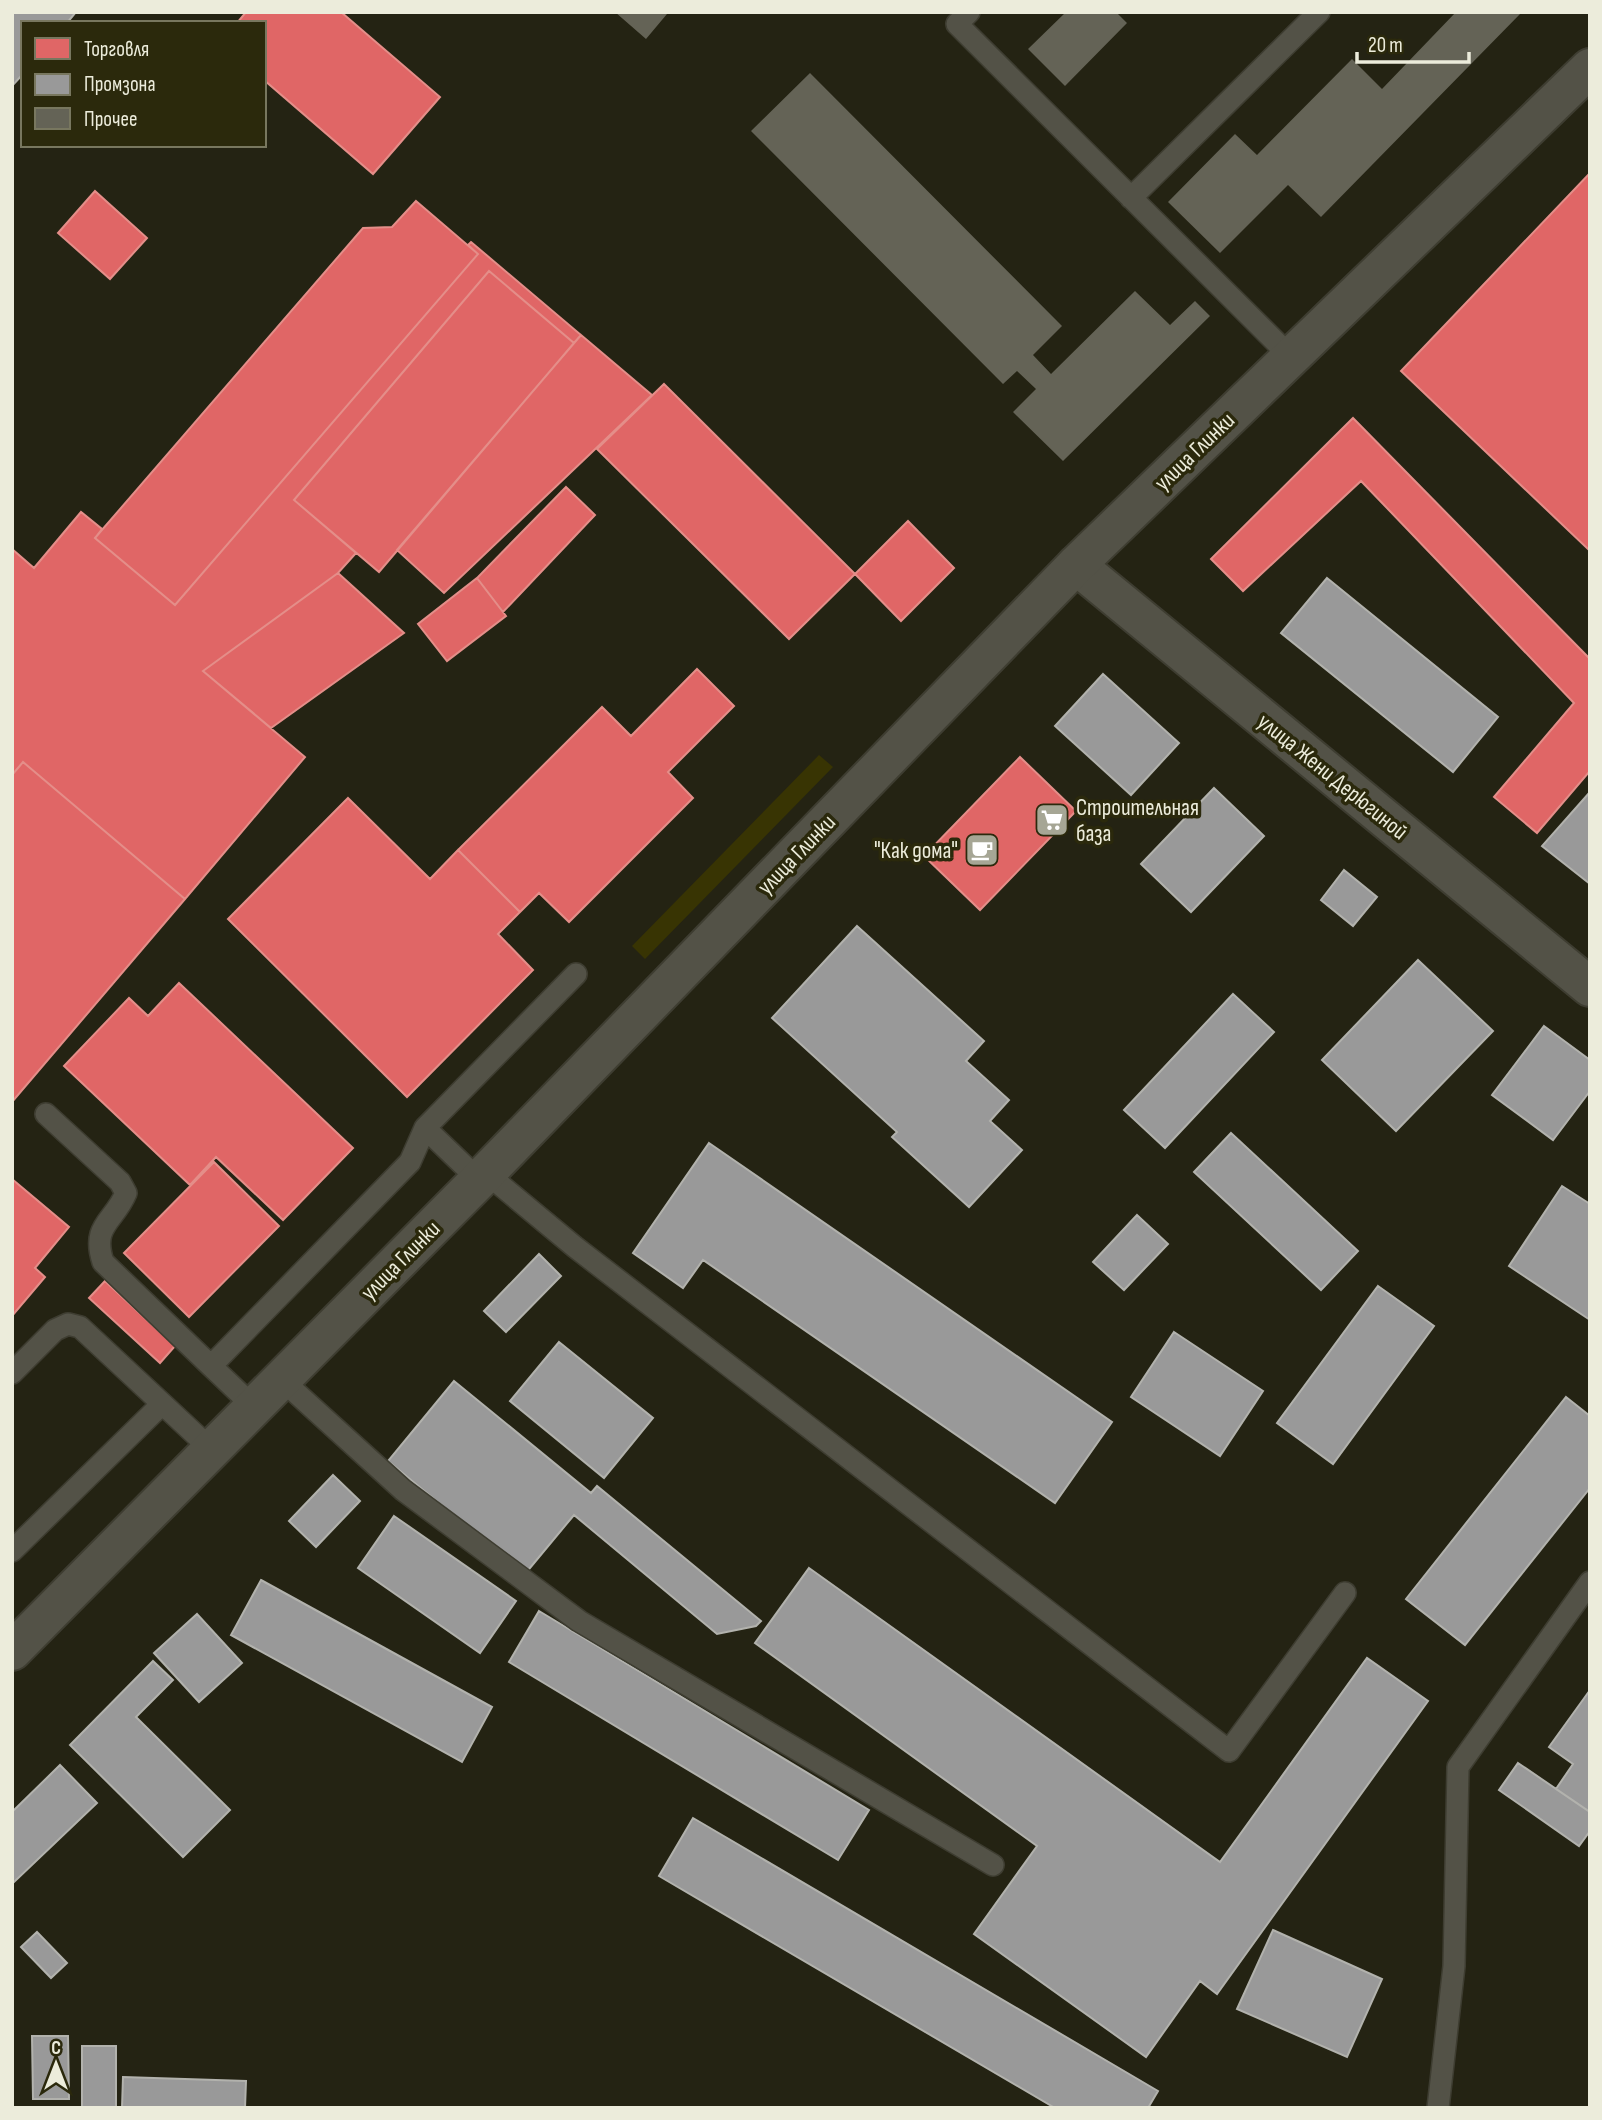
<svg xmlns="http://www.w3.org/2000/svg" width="1602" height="2120" viewBox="0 0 1602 2120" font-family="'Sofia Sans Condensed',sans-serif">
	<rect width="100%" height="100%" fill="#242313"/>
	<path fill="#383403" d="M819,755L833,767L645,959L632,946Z"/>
	<path fill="#e06666" stroke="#e48e89" stroke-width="2" d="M246,12H341L440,97L373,174L264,80V23H237Z
		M1590,173V551L1401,371Z
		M95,191L147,238L110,279L58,233Z
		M416,201L478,254L175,605L95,538L363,228L392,227Z
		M471,242L581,335L574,343L489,271L294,500L356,553L338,573L203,671L305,757L185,899L23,762L12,775V549L34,568L81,512L102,529L95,538L175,605L478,254L468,245Z
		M489,271L574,343L379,572L294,500Z
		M581,335L652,395L444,593L397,550Z
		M664,384L855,574L789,639L597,449Z
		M1353,418L1590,659V771L1537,833L1494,797L1574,703L1361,481L1243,591L1211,559Z
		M566,487L595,515L503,612L477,578Z
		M908,521L954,568L901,621L855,574Z
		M338,573L404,633L271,728L203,671Z
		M477,578L506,616L447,661L418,624Z
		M697,669L734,706L668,772L693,798L569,922L539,893L520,912L458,850L602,707L631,736Z
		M1020,757L1076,811L980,910L924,856Z
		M23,762L185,899L12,1102V775Z
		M348,798L430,879L458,850L520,912L498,934L533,970L407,1097L228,919Z
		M179,983L353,1148L283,1220L216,1157L190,1185L64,1066L129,998L148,1016Z
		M214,1162L279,1226L189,1317L124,1253Z
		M12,1179L69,1227L35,1268L45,1277L12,1316Z
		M105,1281L175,1346L160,1363L89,1298Z"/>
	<path fill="#999" stroke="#b2b2ad" stroke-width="2" d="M12,12H76L67,23H23V74L12,86Z
		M1327,578L1498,717L1453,772L1281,633Z
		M1103,674L1179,743L1131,795L1055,726Z
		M1214,788L1264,836L1191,912L1141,864Z
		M1590,792V884L1542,846Z
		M1344,870L1377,897L1353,926L1321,900Z
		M857,926L984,1041L966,1061L1009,1100L990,1121L1022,1150L969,1207L892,1137L897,1132L772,1018Z
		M1418,960L1493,1031L1396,1131L1322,1060Z
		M1233,994L1274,1032L1165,1148L1124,1110Z
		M1544,1026L1590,1060V1091L1553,1140L1492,1095Z
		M1231,1133L1358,1251L1321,1290L1194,1172Z
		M709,1143L1112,1422L1055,1503L703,1260L683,1288L633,1253Z
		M1562,1186L1590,1204V1320L1509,1266Z
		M1137,1215L1168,1244L1124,1290L1093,1262Z
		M539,1254L561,1276L506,1332L484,1311Z
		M1378,1286L1434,1326L1333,1464L1277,1423Z
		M1174,1332L1263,1391L1220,1456L1131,1397Z
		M559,1342L653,1418L604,1478L510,1401Z
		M454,1381L591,1493L597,1486L761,1621L756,1626L717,1634L574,1515L525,1574L388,1461Z
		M1566,1397L1590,1416V1488L1465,1645L1406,1599Z
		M333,1475L360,1501L316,1547L289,1521Z
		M394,1516L516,1601L480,1653L358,1568Z
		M809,1568L1220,1862L1367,1658L1428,1701L1217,1994L1200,1981L1146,2057L974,1934L1037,1846L755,1643Z
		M261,1580L492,1707L462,1762L231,1635Z
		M539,1611L869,1810L838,1860L509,1662Z
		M197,1614L242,1663L199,1702L154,1653Z
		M153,1661L173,1680L136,1717L230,1810L183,1857L70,1745Z
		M1590,1690V1812L1556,1789L1573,1764L1549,1747Z
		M1518,1763L1590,1812V1831L1579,1846L1499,1790Z
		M60,1765L97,1803L12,1884V1812Z
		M693,1818L1158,2091L1148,2108H1055L659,1876Z
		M1273,1930L1382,1979L1347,2057L1237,2009Z
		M37,1932L67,1963L51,1978L21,1947Z
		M32,2036H68L69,2099H33Z
		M82,2046H116V2108H82Z
		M123,2077L246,2081L245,2108H122Z"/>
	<path fill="#646356" d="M615,12H665L667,14L646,39Z
		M1066,12H1116L1127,23L1065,86L1028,49Z
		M1456,12H1522L1321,217L1288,185L1220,253L1168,202L1235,134L1257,155L1352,59L1382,89Z
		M810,73L1062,326L1033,355L1051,374L1135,291L1170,325L1195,301L1210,316L1063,461L1013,412L1036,389L1017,371L1003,384L751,131Z"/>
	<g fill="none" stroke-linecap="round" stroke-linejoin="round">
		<defs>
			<path id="lane" d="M969,12L957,24L1291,357
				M1131,198L1319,12
				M46,1114L120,1182L126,1193C114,1222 91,1225 103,1262L211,1366
				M425,1128L479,1180
				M486,1173L575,1247L1229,1751L1345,1593
				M12,1373L55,1330L68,1324L80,1327L212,1450
				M282,1380L403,1490L579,1621L993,1865
				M254,1407L211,1366L410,1162L425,1128L576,974
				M12,1551L162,1404
				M1438,2108L1454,1966L1458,1767L1590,1582"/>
			<path id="street" d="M1076,565L1590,987"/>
			<path id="secondary" d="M12,1651L486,1173L1076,565L1590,68"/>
		</defs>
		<use href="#lane" stroke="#3e3d31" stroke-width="24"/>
		<use href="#street" stroke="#3e3d31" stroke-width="42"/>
		<use href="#secondary" stroke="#3e3d31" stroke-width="42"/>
		<use href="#lane" stroke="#535247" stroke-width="21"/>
		<use href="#street" stroke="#535247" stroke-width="38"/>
		<use href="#secondary" stroke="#535247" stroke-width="38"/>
	</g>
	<defs>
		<symbol id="supermarket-square" viewBox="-11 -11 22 22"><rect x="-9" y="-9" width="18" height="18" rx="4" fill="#a6a695" stroke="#2b290c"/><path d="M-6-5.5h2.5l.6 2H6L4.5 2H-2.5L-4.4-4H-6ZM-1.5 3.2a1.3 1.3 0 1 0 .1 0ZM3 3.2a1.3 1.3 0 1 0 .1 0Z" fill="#fff"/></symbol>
		<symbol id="cafe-square" viewBox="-11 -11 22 22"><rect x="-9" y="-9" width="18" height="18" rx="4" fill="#a6a695" stroke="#2b290c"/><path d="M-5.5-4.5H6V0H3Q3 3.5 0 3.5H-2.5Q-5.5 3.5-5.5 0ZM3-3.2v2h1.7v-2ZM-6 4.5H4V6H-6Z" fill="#fff"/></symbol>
	</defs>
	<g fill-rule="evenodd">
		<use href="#supermarket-square" x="1033" y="801" width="38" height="38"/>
		<use href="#cafe-square" x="963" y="831" width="38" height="38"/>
	</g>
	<g text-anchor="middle" stroke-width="7" stroke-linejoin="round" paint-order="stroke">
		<g font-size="23" fill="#ececdb" stroke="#2b290c">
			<text transform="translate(1194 451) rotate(-44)" y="8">улица Глинки</text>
			<text transform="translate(1333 776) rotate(39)" y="8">улица Жени Дерюгиной</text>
			<text transform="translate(796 854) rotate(-46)" y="8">улица Глинки</text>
			<text transform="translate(400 1260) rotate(-45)" y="8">улица Глинки</text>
		</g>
		<g font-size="23" fill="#ececdb" stroke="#2b290c" text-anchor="start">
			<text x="1076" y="815">Строительная<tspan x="1076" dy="26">база</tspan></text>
			<text x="958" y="858" text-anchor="end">"Как дома"</text>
		</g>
	</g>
	<rect width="1602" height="2120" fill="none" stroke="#ececdb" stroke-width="28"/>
	<rect x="21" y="21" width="245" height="126" fill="#2b290c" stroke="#78775f" stroke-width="2"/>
	<rect x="35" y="38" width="35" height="21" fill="#e06666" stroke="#78775f" stroke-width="2"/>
	<text x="84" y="56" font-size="21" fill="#ececdb">Торговля</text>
	<rect x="35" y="74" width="35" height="21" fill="#999999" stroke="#78775f" stroke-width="2"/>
	<text x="84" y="91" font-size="21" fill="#ececdb">Промзона</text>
	<rect x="35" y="108" width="35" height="21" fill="#646356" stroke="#78775f" stroke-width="2"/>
	<text x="84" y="126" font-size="21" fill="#ececdb">Прочее</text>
	<g transform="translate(56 2064)" stroke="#2b290c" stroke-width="5" paint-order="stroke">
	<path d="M0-5L12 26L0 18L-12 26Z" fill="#ececdb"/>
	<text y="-10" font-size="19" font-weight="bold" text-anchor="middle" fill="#ececdb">С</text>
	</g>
	<path d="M1357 52v10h112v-10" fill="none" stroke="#ececdb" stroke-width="3.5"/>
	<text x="1368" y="52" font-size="21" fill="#ececdb" stroke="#2b290c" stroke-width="5" paint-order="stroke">20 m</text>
</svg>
